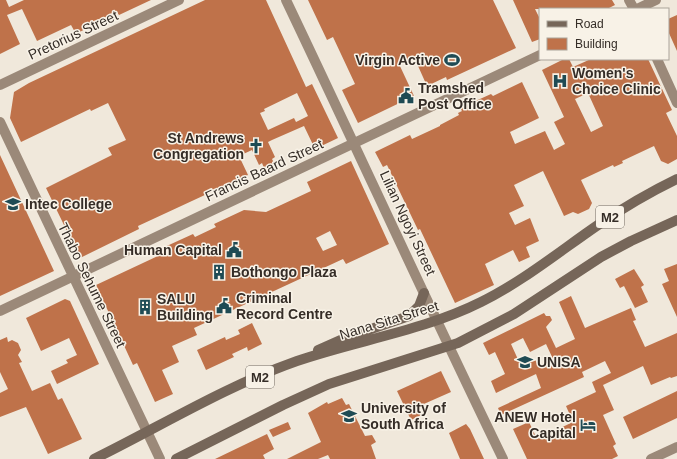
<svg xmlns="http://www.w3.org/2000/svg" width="677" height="459" viewBox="0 0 677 459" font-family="Arial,sans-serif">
	<rect width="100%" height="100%" fill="#f0e8db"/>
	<path fill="#bf724a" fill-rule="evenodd" d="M0,0H6L9,7L24,0H151L119,15L117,12L76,34L71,25L37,41L22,9L7,15L20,44L0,54Z
		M205,0H266L306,87L312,84L338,138L315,149L304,126L272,140L268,142L275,157L272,159L274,163L264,168L262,163L259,165L252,150L239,156L248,175L138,226L139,229L80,258L46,188L112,155L108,148L126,140L108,103L91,111L90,109L21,142L10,118L14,92L29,83ZM297,93L308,116L296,122L294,118L268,130L260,113L265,111L264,109Z
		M308,0H493L516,48L447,80L446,77L427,86L414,57L399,64L414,96L358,123L342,90L355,84L333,37L327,40Z
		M513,0H612L615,5L607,9H535L540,19V39L532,42Z
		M677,15V51L668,31V19Z
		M564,59H569L573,67L591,59H648L672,110L666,113L677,136V159L668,164L661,161L654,146L622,161L623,163L614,167L613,165L581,180L592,203L589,209L578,214L573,212L564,216L543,171L514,185L524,206L509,213L515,225L530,218L539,241L526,247L530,257L519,262L513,250L485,264L494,285L455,303L420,229L418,230L387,165L383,167L375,152L410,135L412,139L440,126V125L459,115L458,113L462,111L460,108L491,94L493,96L522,82L539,118L510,132L515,144L545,131L554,150L565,144L554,122L564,117L542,70ZM588,93L603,126L591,132L575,99Z
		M0,155L54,271L0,296Z
		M351,161L389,244L346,264L343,259L194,328L197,335L172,346L179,362L162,370L173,394L155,402L137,363L133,365L96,285L160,255L158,250L193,234L195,237L216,227L214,224L244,210L266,212L311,191L307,182ZM330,231L337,245L323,251L316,238Z
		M677,264V317L662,284L669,281L664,269Z
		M634,269L644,285L641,287L648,302L635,308L624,286L620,288L615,279Z
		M571,296L585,328L631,308L636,320L633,321L645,347L677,333V376L671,378L670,377L651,385L643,366L603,385L614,410L603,415L616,444L613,446L618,456L612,459H527L513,429L529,422L537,439L573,422L566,406L596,392L592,382L611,373L605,361L582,372L584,377L501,415L498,408L541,388L536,374L496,393L491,381L505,374L495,352L489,355L483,343L544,313L546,316H550L552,320L546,327L556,348L575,339L559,302ZM523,338L530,352L546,344L553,359L538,366L535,359L521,366L511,344Z
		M65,299L70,301L99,364L57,384L51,371L68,363L66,360L77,355L69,338L41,351L26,318Z
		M252,323L262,344L248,351L247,347L232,354L234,357L206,370L197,350L225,337L226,340L240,334L238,330Z
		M7,337L8,342L12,340L18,343L21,350L18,355L22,362L19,363L32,391L50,383L58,400L62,398L82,439L48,454L26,407L0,417V393L8,389L0,372V340Z
		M441,371L451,392L417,407L421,415L411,420L397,391Z
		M677,391V418L633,439L623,417Z
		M342,398L346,405L349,404L365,436L372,435L376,442L371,445L376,459H330L328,455L318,459H287L321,442L308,413L327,402L328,404Z
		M288,422L291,429L273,437L269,430Z
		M466,424L470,429L484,459H460L449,433Z
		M267,434L274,449L263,455L265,459H215Z"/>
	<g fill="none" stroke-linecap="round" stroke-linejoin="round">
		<path stroke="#9b8979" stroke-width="10" d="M286,0C359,153 429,307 503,459
			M629,0L634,9
			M637,9L656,0
			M657,59L677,103
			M0,85L179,0
			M0,122L160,459
			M0,311L540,55
			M651,459L677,447"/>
		<path stroke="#766659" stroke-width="10" d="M318,350L345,338L409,316L419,306L424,293
			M94,459C161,426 226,386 297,361C358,340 423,331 481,302C522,282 560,251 598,225C623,208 650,192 677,179
			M176,459L283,405L329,384L458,343L514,314L601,257L631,241L677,220"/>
	</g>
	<defs>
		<symbol id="stadium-bare" viewBox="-9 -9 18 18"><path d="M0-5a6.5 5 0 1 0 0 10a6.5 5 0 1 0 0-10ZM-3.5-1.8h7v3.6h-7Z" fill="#1f4b54" stroke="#f8f2e7" stroke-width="2.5" paint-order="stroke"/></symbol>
		<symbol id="hospital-bare" viewBox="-9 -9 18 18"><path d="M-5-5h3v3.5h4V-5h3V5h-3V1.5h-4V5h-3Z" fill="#1f4b54" stroke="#f8f2e7" stroke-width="2.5" paint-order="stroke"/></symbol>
		<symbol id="civic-bare" viewBox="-9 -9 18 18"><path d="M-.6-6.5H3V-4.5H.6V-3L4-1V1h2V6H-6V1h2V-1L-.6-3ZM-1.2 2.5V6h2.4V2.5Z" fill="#1f4b54" stroke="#f8f2e7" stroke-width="2.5" paint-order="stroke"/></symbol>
		<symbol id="church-bare" viewBox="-9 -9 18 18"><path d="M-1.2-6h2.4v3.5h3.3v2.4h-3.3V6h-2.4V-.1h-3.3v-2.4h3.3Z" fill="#1f4b54" stroke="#f8f2e7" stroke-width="2.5" paint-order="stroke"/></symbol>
		<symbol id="university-bare" viewBox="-9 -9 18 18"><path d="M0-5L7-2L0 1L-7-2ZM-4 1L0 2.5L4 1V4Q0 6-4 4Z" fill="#1f4b54" stroke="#f8f2e7" stroke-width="2.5" paint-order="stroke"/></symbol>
		<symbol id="building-bare" viewBox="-9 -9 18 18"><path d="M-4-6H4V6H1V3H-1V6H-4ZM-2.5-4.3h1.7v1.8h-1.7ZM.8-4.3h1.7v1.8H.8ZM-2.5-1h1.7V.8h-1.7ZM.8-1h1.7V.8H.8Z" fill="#1f4b54" stroke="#f8f2e7" stroke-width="2.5" paint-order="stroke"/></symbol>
		<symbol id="hotel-bare" viewBox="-9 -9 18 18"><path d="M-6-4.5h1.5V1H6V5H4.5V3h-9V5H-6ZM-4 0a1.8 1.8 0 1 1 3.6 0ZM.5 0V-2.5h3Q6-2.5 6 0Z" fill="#1f4b54" stroke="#f8f2e7" stroke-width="2.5" paint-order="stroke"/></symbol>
	</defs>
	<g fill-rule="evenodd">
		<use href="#stadium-bare" x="441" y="49" width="22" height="22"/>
		<use href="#hospital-bare" x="549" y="70" width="22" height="22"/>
		<use href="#civic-bare" x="395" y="85" width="22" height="22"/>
		<use href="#church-bare" x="245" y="135" width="22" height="22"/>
		<use href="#university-bare" x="2" y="193" width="22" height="22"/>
		<use href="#civic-bare" x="223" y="239" width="22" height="22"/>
		<use href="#building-bare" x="208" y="261" width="22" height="22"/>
		<use href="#civic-bare" x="213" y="295" width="22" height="22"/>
		<use href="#building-bare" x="134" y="296" width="22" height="22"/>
		<use href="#university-bare" x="514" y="351" width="22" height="22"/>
		<use href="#university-bare" x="338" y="405" width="22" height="22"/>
		<use href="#hotel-bare" x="577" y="414" width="22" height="22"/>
	</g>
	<g text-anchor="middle" stroke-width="3" stroke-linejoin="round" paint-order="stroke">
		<g fill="#f8f2e7" stroke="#706861" stroke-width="1">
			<rect x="596" y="206" width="28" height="22" rx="3"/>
			<rect x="246" y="366" width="28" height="22" rx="3"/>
		</g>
		<g font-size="13" font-weight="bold" fill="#352d27">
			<text x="610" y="222">M2</text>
			<text x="260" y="382">M2</text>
		</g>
		<g font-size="14" fill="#352d27" stroke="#f8f2e7">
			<text transform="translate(73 35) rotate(-25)" y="5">Pretorius Street</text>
			<text transform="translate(264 170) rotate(-25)" y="5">Francis Baard Street</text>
			<text transform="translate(408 223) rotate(65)" y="5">Lilian Ngoyi Street</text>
			<text transform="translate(92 285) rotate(64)" y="5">Thabo Sehume Street</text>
			<text transform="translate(389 320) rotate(-17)" y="5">Nana Sita Street</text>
		</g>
		<g font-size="14" font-weight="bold" fill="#352d27" stroke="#f8f2e7" text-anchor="start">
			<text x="440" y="65" text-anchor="end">Virgin Active</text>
			<text x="572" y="78">Women's<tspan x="572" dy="16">Choice Clinic</tspan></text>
			<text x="418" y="93">Tramshed<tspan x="418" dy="16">Post Office</tspan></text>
			<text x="244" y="143" text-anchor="end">St Andrews<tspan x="244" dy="16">Congregation</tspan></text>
			<text x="25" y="209">Intec College</text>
			<text x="222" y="255" text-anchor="end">Human Capital</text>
			<text x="231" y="277">Bothongo Plaza</text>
			<text x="236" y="303">Criminal<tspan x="236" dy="16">Record Centre</tspan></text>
			<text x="157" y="304">SALU<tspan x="157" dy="16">Building</tspan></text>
			<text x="537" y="367">UNISA</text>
			<text x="361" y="413">University of<tspan x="361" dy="16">South Africa</tspan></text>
			<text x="576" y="422" text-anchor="end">ANEW Hotel<tspan x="576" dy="16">Capital</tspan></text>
		</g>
	</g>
	<rect x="539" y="8" width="130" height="52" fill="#f8f2e7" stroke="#aaa39a"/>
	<rect x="547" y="21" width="20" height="6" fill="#766659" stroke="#aaa39a"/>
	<text x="575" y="28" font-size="12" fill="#352d27">Road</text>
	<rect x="547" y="38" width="20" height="12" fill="#bf724a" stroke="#aaa39a"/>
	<text x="575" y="48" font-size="12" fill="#352d27">Building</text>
</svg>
